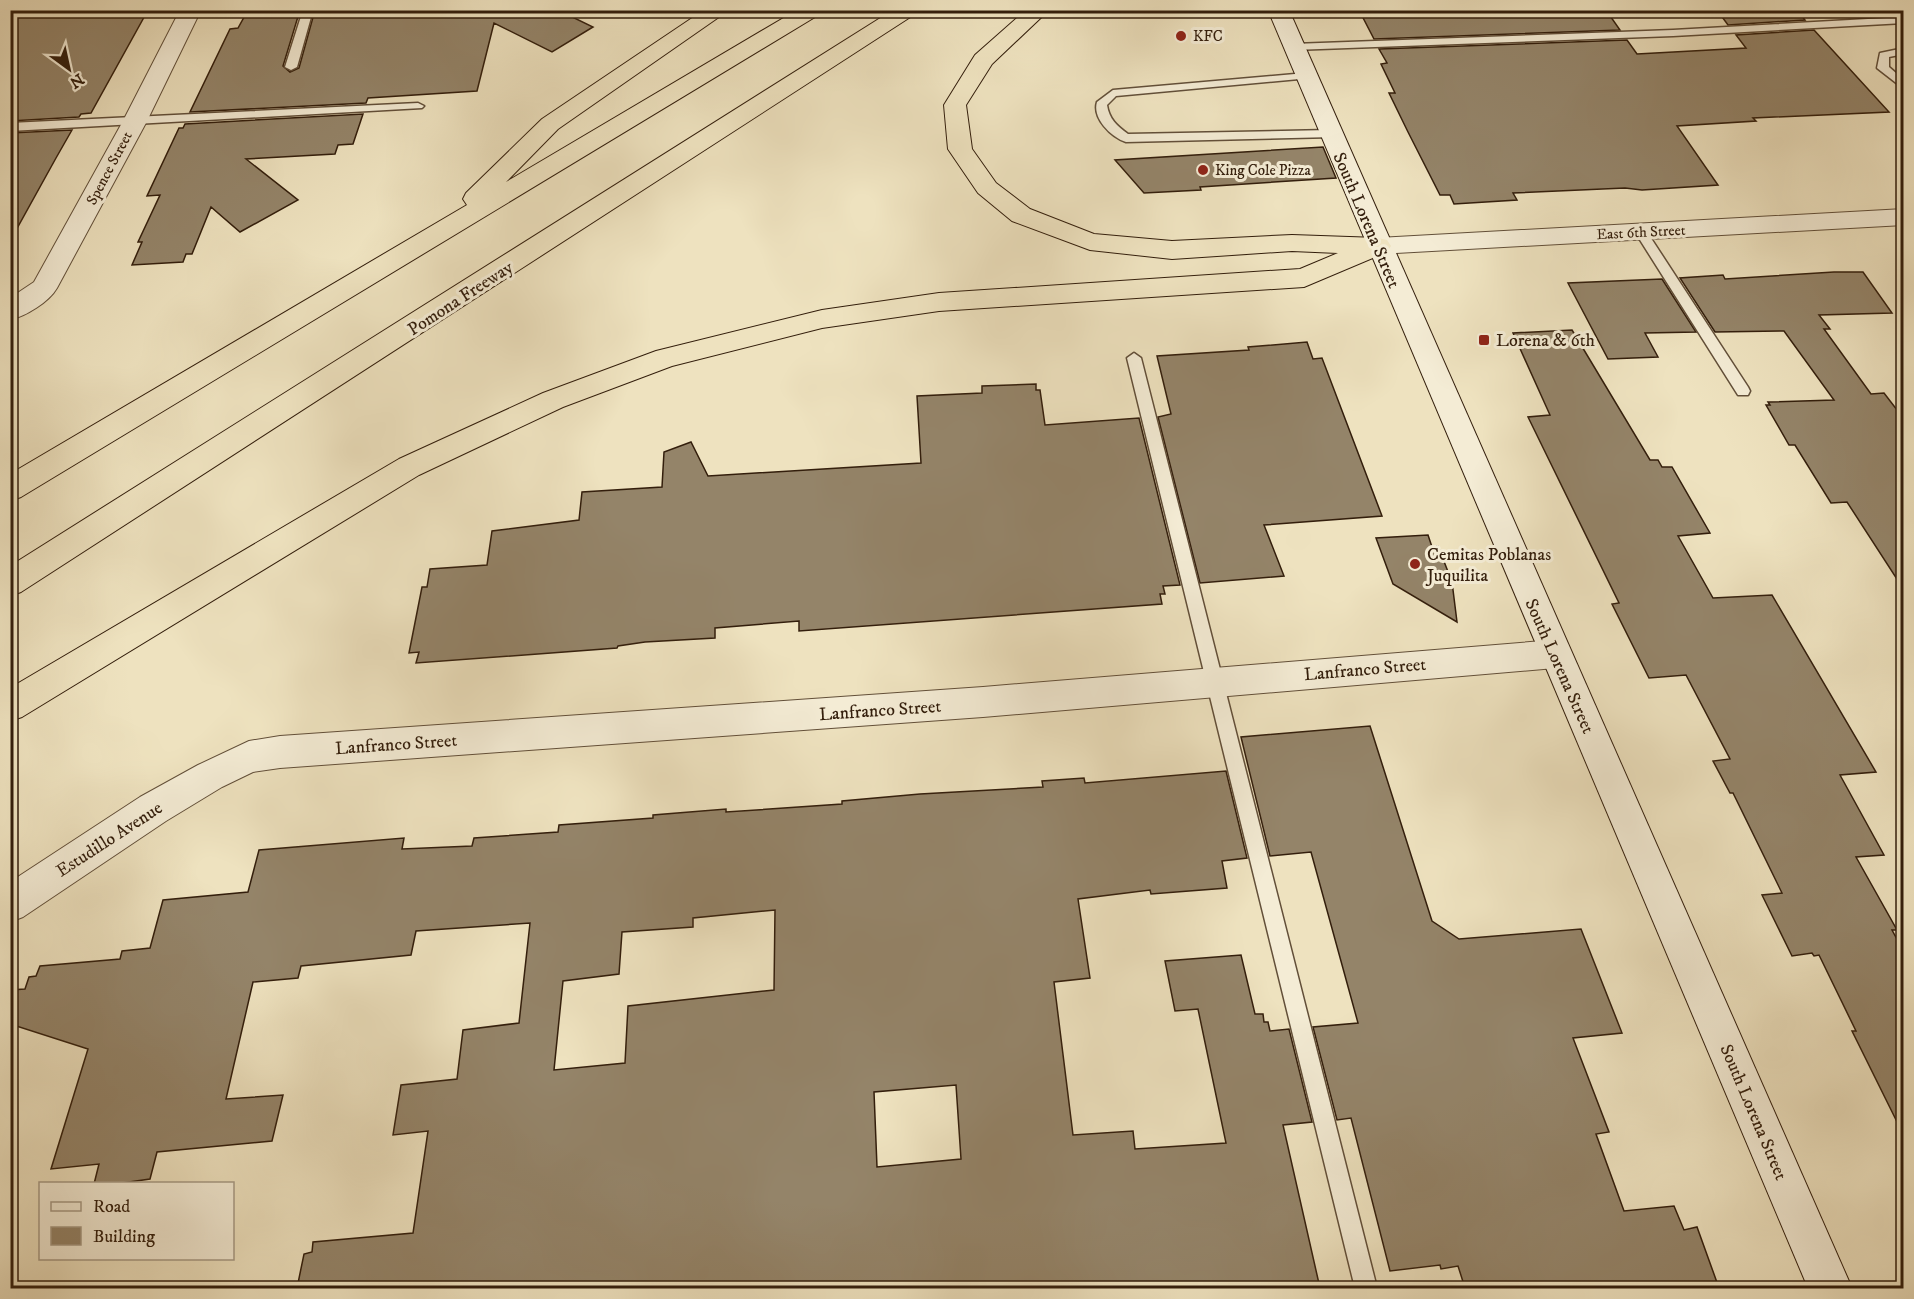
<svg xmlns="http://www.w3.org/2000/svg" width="1914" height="1299" viewBox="0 0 1914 1299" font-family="'IM FELL DW Pica',serif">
	<rect width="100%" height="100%" fill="#eee2bf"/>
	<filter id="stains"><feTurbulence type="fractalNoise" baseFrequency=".00333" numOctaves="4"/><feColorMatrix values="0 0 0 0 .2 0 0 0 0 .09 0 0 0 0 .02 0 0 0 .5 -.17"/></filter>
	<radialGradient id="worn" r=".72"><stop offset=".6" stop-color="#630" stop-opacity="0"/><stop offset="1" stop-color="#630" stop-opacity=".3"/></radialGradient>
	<path fill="#948469" stroke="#331e0c" stroke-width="1.5" fill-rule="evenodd" d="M10,10H148L91,113L81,114L79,117L10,121Z
		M248,10H300L283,66L290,72L299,68L315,10H558L593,27L552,52L494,23L477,91L368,98L366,103L190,112L230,29L238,28Z
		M1359,10H1606L1620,30L1374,39Z
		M1717,10H1797L1805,20L1728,25Z
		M1814,30L1889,112L1753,118L1756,121L1677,126L1718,185L1642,190L1625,188L1513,193L1517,200L1454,204L1450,195H1440L1408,132L1389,93H1395L1381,64L1387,63L1379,49L1627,40L1637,54L1746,48L1736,35Z
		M363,114L353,144L338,145L335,154L246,159L298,200L240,232L211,207L192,254H186L183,262L132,265L142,242H138L160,195L147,196L179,128H183L185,124Z
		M72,130L56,158L10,241V133Z
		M1323,147L1336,178L1200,187L1201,190L1144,193L1115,160Z
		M1834,272H1863L1892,313L1819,315L1830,329H1824L1871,394L1884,393L1904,419V590L1847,502L1831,503L1795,445H1789L1766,405H1770L1768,402L1834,400L1784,331L1715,332L1680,278L1723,275L1725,279Z
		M1662,279L1696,332L1645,333L1658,357L1608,359L1568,283Z
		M1572,330L1650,460H1658L1662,467H1672L1710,533L1678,536L1713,598L1772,595L1876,772L1840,775L1884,855L1856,857L1897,930H1892L1904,952V1136L1852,1031H1856L1819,955L1814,956L1812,953L1792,956L1762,895L1782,893L1733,793H1730L1713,761L1730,759L1686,675L1649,678L1612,604L1619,603L1528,417L1550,415L1513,333Z
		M1307,342L1313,359L1322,358L1382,516L1264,525L1284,576L1200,583L1158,417L1171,414L1157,356L1249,350L1248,347Z
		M1036,384V390H1040L1045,425L1139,418L1180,585L1163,586L1165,594H1160L1162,604L799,631V621L715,628V638L645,642L618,646L617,648L416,663L419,652L409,653L422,587H427L430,569L487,565L492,531L579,520L582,492L662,487L664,452L691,442L708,476L921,463L917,396L982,393V386Z
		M1428,535L1432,547L1438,546L1452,582L1457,622L1393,584L1376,538Z
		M1370,726L1432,921L1459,939L1581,929L1622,1033L1573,1038L1609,1132L1596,1134L1624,1211L1674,1206L1684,1230L1697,1227L1719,1288H1465L1458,1266L1441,1269L1440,1265L1390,1271L1351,1118L1337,1120L1313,1027L1358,1023L1311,852L1270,856L1241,737Z
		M1226,771L1247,858L1222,861L1227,888L1151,894L1150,890L1078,899L1090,978L1054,982L1073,1135L1133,1131L1135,1149L1226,1143L1198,1009L1175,1011L1165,961L1241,955L1255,1014H1263L1264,1022H1268L1270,1031L1289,1029L1312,1122L1283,1125L1320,1288H297L304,1254L312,1252L313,1242L413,1233L428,1131L393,1135L401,1085L457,1079L463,1030L519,1023L530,923L416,931L411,955L301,966L298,978L253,982L226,1099L283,1095L272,1141L157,1152L150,1179L115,1184H94L99,1164L51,1169L88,1049L10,1024V990L25,989L29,977L36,976L40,966L120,959L122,951L150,948L163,900L248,892L259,850L404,838L402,849L472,846L474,838L558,832L559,825L653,818V815L726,809V812L842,804V801L920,794L1043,787L1042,781L1084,778L1085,783ZM775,910L774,990L628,1006L625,1063L554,1070L563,981L619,974L622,932L693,927V918ZM956,1085L961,1159L877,1167L874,1092Z"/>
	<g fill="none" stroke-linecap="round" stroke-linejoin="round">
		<defs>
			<path id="lane" d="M303,10H313L297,67L291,70L285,67Z
				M1904,17V23L1673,36L1293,50L1288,47L1293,44L1673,30Z
				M1904,48V54L1889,57V67L1904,80V89L1877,68L1880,53Z
				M1306,73L1312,76L1310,78L1116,96L1107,105C1109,119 1117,126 1128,134L1330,130L1334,131V137L1126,142C1111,137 1092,118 1097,102L1113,90Z
				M418,103L424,106L422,108L10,131V123Z
				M1641,228L1645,229L1748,387L1750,391L1748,395H1738L1635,232Z
				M1134,353L1141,358L1377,1288H1355L1127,358Z"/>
			<path id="street" d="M180,10H201L147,121L57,288C49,302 26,316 10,320V298L34,282L123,121Z
				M1904,209V225L1378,254L1369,252L1365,246L1369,240L1378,238Z
				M1555,640L1567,644L1572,654L1567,664L1555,668L983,717L280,768L253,772L222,787L166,821L23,917L10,922V882L140,797L198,765L249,741L280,736L983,687Z"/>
			<path id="secondary" d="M1268,10H1289L1852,1288H1808Z"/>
			<path id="highway" d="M704,10H729L558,129L506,182L797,10H823L820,14L21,497L10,501V474L467,205L463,199L466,193L542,119Z
				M893,10H918L915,14L21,592L10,596V566Z
				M1026,10H1049L992,64L966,105L972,149L996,183L1030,209L1094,234L1172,241L1292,235L1378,238L1387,240L1391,246L1387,252L1304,287L939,311L822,328L672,366L563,407L419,475L22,717L10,721V688L399,459L543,393L656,351L822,310L939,293L1300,269L1338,253L1292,251L1172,259L1090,250L1012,221L978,193L948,149L944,105L975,55Z"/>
		</defs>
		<use href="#lane" stroke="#624f39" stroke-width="3"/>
		<use href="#street" stroke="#624f39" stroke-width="2"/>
		<use href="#secondary" stroke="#331e0c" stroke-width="2"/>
		<use href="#highway" stroke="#331e0c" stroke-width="2"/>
		<use href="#lane" fill="#f4ecd5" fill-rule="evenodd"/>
		<use href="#street" fill="#f4ecd5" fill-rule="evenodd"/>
		<use href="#secondary" fill="#f4ecd5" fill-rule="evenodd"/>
		<use href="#highway" fill="#eee2bf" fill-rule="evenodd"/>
	</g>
	<g fill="#8f2418" stroke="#f4ecd5" stroke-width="2">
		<circle cx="1181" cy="36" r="6"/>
		<circle cx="1203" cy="170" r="6"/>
		<rect x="1478" y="334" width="12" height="12" rx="3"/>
		<circle cx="1415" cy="564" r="6"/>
	</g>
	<g text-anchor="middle" stroke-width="6" stroke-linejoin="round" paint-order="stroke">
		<g font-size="15" fill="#331e0c" stroke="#f4ecd5" text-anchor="start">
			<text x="1193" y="41">KFC</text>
			<text x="1215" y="175">King Cole Pizza</text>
		</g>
		<g font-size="15" fill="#331e0c" stroke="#f4ecd5">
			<text transform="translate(109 168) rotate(-62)" y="5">Spence Street</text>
			<text transform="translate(1641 232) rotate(-3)" y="5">East 6th Street</text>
		</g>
		<g font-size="18" fill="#331e0c" stroke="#f4ecd5">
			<text transform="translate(1367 220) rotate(67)" y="6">South Lorena Street</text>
			<text transform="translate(460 298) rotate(-33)" y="6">Pomona Freeway</text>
			<text transform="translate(1560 666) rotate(66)" y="6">South Lorena Street</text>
			<text transform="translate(1365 669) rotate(-5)" y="6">Lanfranco Street</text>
			<text transform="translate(880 710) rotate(-4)" y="6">Lanfranco Street</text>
			<text transform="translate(396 744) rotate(-4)" y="6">Lanfranco Street</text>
			<text transform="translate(109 839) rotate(-33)" y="6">Estudillo Avenue</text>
			<text transform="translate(1754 1112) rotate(67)" y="6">South Lorena Street</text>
		</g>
		<g font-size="18" fill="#331e0c" stroke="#f4ecd5" text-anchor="start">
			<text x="1496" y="346">Lorena &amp; 6th</text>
			<text x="1427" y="560">Cemitas Poblanas<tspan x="1427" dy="21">Juquilita</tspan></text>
		</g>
	</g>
	<rect width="1914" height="1299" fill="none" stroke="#eee2bf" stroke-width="36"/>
	<rect x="12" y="12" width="1890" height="1275" fill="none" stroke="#331e0c" stroke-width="3"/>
	<rect x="18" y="18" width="1878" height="1263" fill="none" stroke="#331e0c" stroke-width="1.5"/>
	<rect x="39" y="1182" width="195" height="78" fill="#f4ecd5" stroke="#a79a85" stroke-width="1.5"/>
	<rect x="51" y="1202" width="30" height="9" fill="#f4ecd5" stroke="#a79a85" stroke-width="1.5"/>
	<text x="93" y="1212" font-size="18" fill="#331e0c">Road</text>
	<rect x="51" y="1227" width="30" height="18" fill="#948469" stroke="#a79a85" stroke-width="1.5"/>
	<text x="93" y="1242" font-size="18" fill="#331e0c">Building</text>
	<g transform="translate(69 69) rotate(147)" stroke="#f4ecd5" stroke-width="4.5" paint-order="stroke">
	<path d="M0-4.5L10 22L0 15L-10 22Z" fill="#331e0c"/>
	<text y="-9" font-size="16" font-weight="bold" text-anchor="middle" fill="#331e0c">N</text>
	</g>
	<rect width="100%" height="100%" filter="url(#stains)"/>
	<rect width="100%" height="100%" fill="url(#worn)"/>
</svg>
